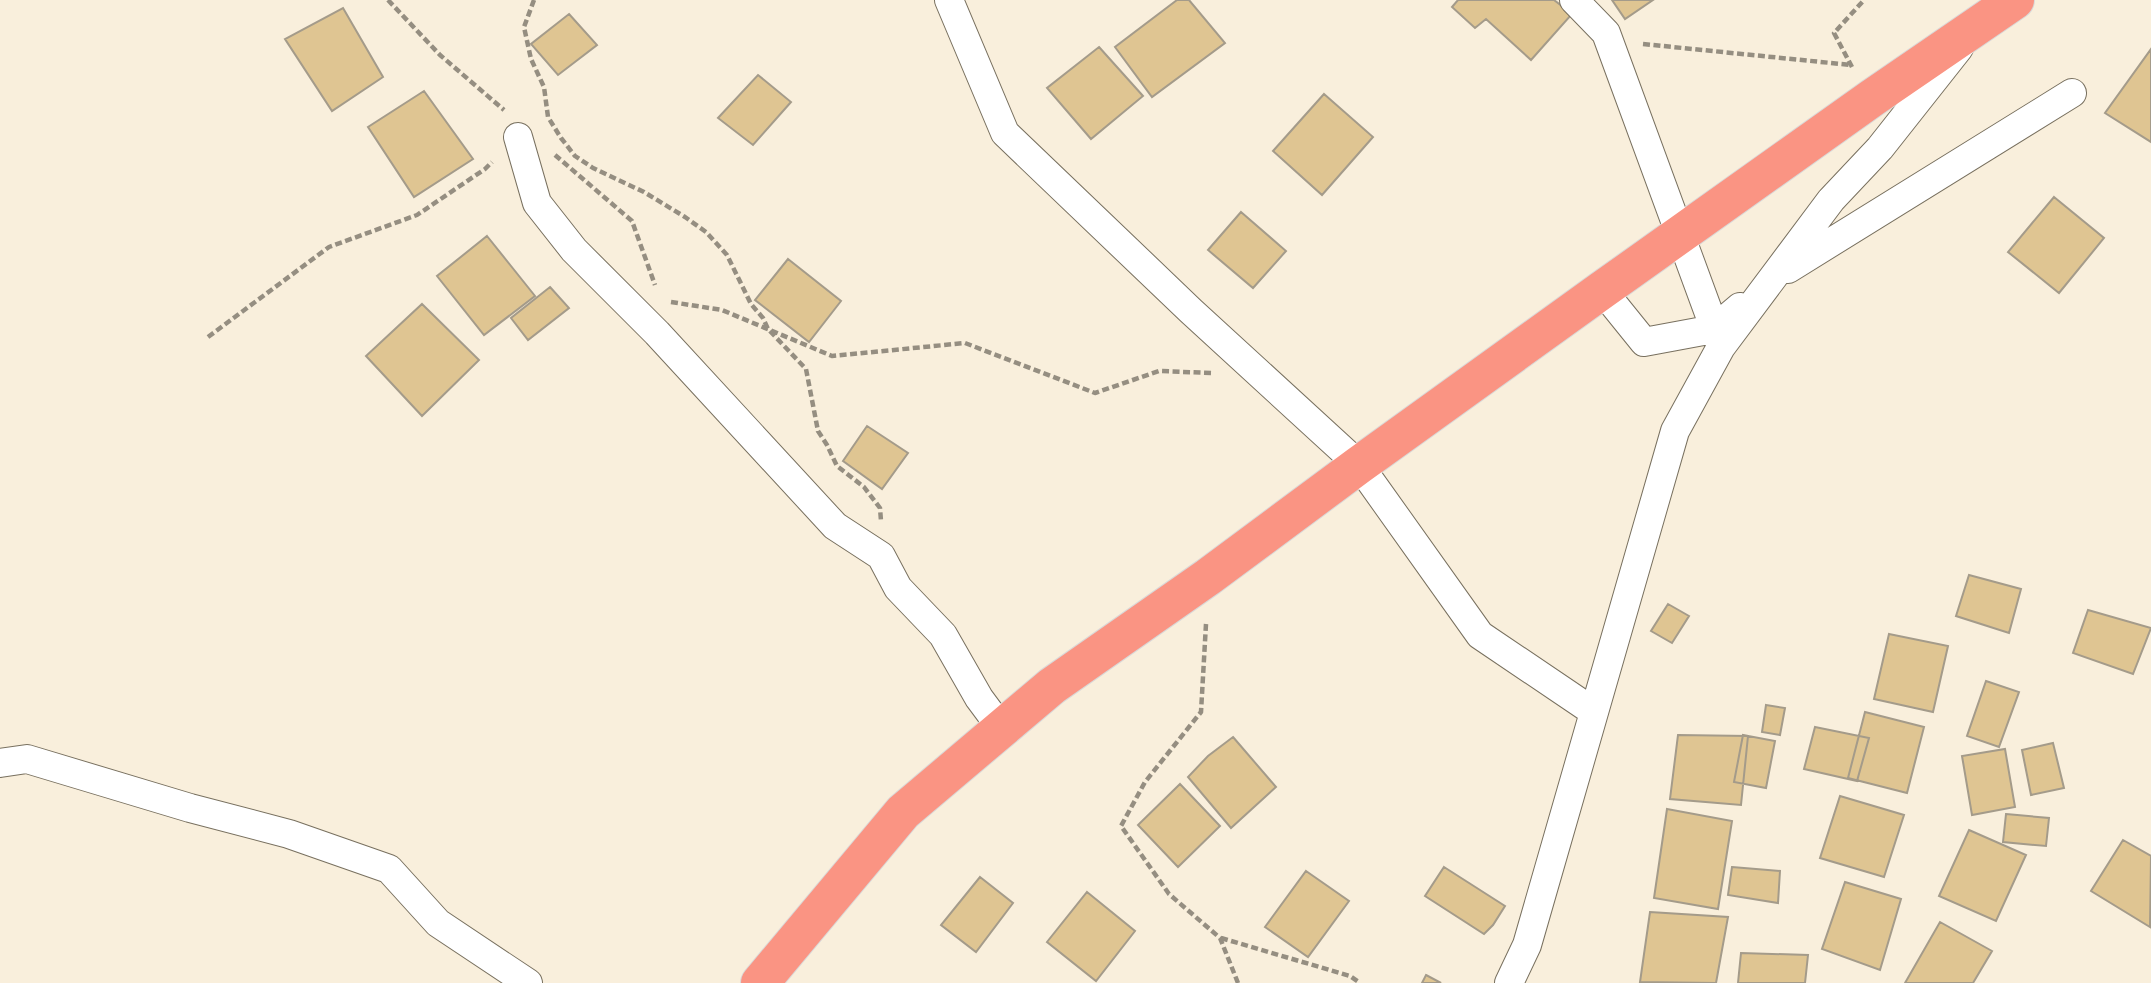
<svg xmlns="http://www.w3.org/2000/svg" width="2151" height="983" viewBox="0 0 2151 983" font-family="Overpass,sans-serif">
	<rect width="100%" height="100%" fill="#f9efdc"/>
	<path fill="#dfc592" stroke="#a49b8a" stroke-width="2" d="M1177,0H1189L1225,43L1152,97L1115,47Z
		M1458,0H1554L1572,14L1531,60L1486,19L1475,28L1452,7Z
		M1612,0H1653L1625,19Z
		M343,8L383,77L332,111L285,39Z
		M569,14L597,45L558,75L531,44Z
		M1099,47L1143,96L1091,139L1047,88Z
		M2151,49V142L2105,113Z
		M758,75L791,102L753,145L718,118Z
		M424,91L473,159L414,197L368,127Z
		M1324,94L1373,137L1322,195L1273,151Z
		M2054,197L2104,238L2059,293L2008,252Z
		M1241,212L1286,251L1253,288L1208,250Z
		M487,236L535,296L484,335L437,276Z
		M788,259L841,301L809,342L755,300Z
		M550,287L569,308L528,340L511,318Z
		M422,304L479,360L422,416L366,356Z
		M867,426L908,453L882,489L843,461Z
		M1969,575L2021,589L2009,633L1956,616Z
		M1668,604L1689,616L1672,643L1651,631Z
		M2088,610L2151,628L2133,674L2073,653Z
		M1889,634L1948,646L1933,712L1874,699Z
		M1986,681L2019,692L1999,747L1967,736Z
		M1766,705L1785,708L1780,735L1762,732Z
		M1865,712L1924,727L1907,793L1848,778Z
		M1815,727L1869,738L1857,781L1804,769Z
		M1678,735L1748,736L1741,805L1670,799Z
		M1743,735L1775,741L1766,788L1734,782Z
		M1233,737L1276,787L1231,828L1188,777L1208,756Z
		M2053,743L2064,788L2031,795L2022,750Z
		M2005,749L2015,807L1972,815L1962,756Z
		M1180,784L1220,826L1178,867L1138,825Z
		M1840,796L1904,815L1884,877L1820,858Z
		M1667,809L1732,821L1718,909L1654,898Z
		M2006,814L2049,818L2046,846L2003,842Z
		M1969,830L2026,855L1996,921L1939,896Z
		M2123,840L2151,856L2150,927L2091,891Z
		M1444,867L1505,906L1493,925L1484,934L1425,896Z
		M1732,867L1780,871L1778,903L1728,895Z
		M1306,871L1349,901L1308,957L1265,927Z
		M980,877L1013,903L976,952L941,925Z
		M1845,882L1901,899L1880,970L1822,949Z
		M1087,892L1135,931L1096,981L1047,942Z
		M1650,912L1728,917L1716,983L1640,982Z
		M1940,922L1992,951L1973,983H1905Z
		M1741,953L1808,955L1805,983H1738Z
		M1426,975L1441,983H1422Z"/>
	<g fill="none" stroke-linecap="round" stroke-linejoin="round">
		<defs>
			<path id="minor" d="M949,0L1005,133L1191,311L1359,465L1480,635L1594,712
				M1574,0L1606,33L1721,346
				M518,137L537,203L574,250L657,333L835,526L881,556L898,588L943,635L979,698L1002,729
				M1788,269L2072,93
				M1602,290L1644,342L1714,329L1740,307
				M0,763L27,759L190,808L289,834L389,869L438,923L528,983
				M1509,983L1527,945L1675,431L1721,347L1831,200L1880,148L1959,48"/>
			<path id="trunk" d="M760,983L903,812L1052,686L1208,577L1359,465L1602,290L1872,98L2015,0"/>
		</defs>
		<use href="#minor" stroke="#78705f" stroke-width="30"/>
		<use href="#trunk" stroke="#dad9d8" stroke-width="40"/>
		<path stroke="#958e81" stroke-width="4.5" stroke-dasharray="7 3.5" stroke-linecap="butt" d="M388,0L440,55L504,110
			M534,0L524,27L531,59L544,87L548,117L561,138L575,156L593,168L644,192L685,217L706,232L727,255L751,304L763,318L768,329L806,369L818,431L827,445L837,466L864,487L880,508L881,521
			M1643,44L1851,65
			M1852,67L1834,33L1864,0
			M555,155L632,221L655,285
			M671,302L722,310L832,356L965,343L1095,393L1159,371L1213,373
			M208,337L329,247L417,215L485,169L492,162
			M1206,624L1201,712L1145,782L1121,826L1169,894L1220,938L1238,983
			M1221,938L1350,976L1360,983"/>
		<use href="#minor" stroke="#fff" stroke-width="28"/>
		<use href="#trunk" stroke="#fa9483" stroke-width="38"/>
	</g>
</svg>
